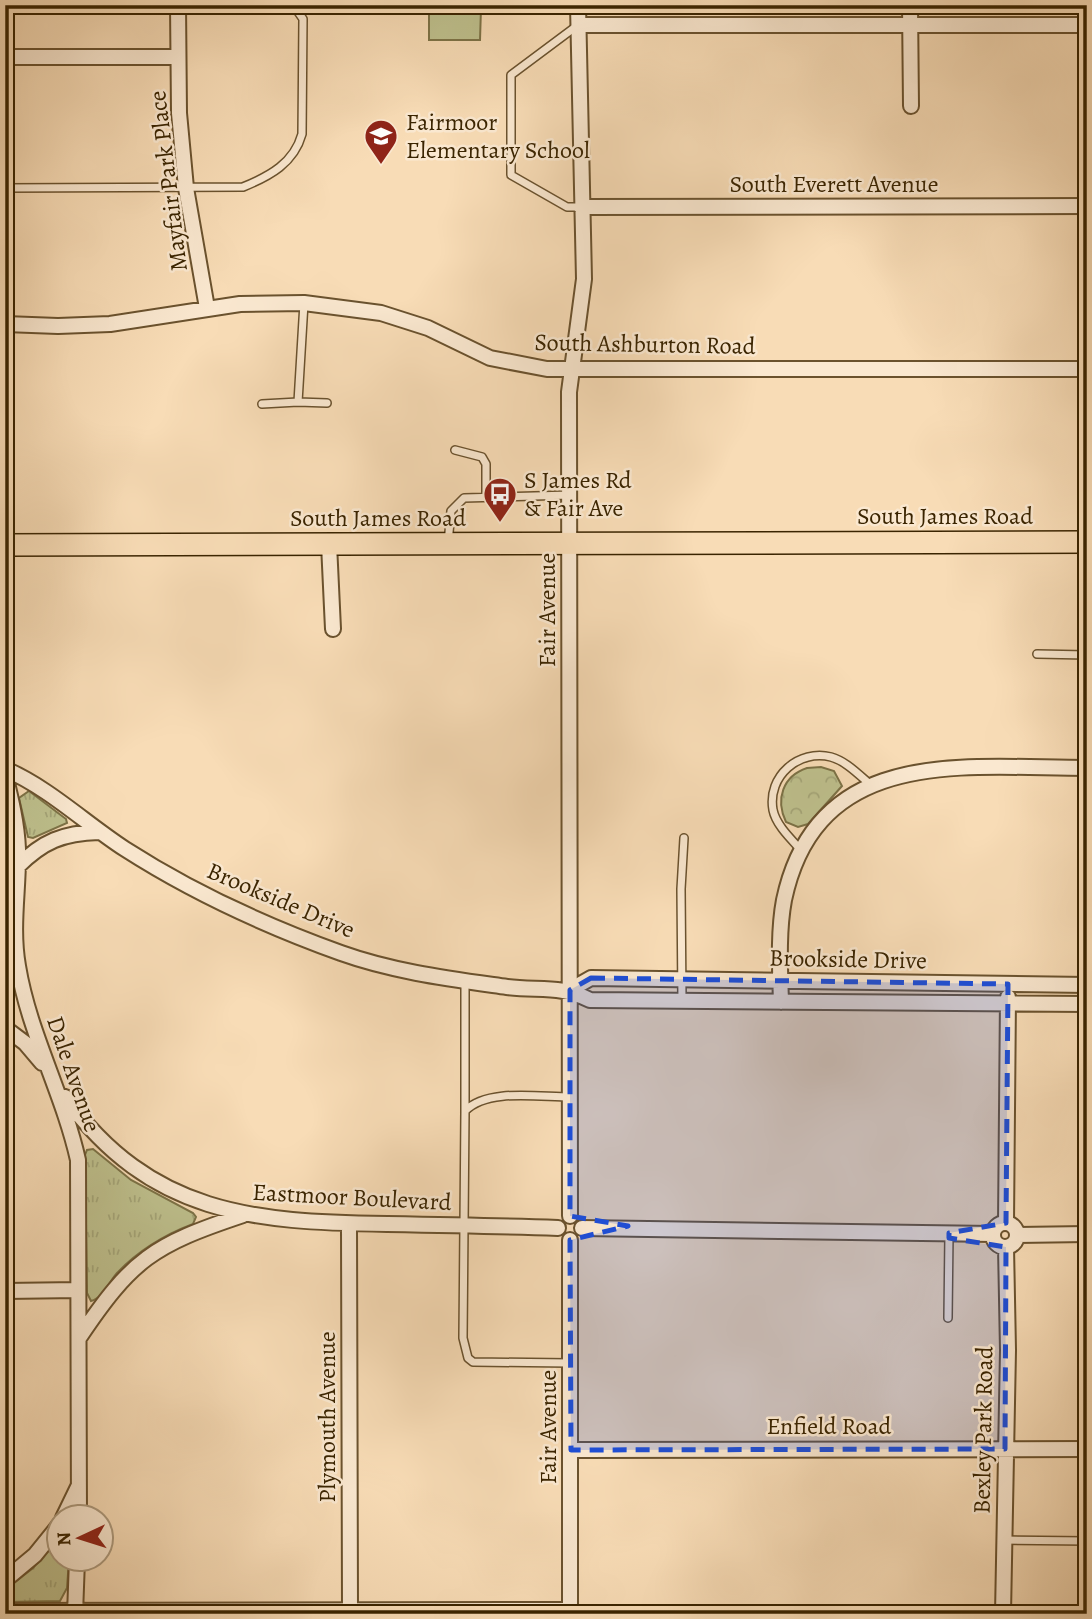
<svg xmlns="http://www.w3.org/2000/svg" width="1092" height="1619" viewBox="0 0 1092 1619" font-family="Alegreya,serif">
	<defs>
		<pattern id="grass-tufts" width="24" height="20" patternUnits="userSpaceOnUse" patternTransform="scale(1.75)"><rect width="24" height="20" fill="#bec08d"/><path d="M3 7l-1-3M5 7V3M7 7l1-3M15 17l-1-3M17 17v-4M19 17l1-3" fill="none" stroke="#a4a578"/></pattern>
		<pattern id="forest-crowns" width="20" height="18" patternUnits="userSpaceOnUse" patternTransform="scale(1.75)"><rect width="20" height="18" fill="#bec08d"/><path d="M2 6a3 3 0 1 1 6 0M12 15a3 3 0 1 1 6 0" fill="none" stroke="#a4a578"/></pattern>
	</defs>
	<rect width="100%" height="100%" fill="#f8dcb6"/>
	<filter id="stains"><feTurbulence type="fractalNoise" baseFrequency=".00286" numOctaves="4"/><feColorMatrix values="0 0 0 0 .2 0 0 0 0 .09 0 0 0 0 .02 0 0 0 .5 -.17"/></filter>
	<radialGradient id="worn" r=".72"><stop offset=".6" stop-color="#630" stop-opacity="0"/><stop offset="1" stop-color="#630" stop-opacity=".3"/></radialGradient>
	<path fill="url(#grass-tufts)" stroke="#7c7246" stroke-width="2" d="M29,791L66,819L67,823L33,838L28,837L19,798Z
		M93,1149L131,1180L193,1213L196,1217L193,1224C164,1235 138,1251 117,1273C109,1282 103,1298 91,1301L87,1293L85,1155L87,1150Z
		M59,1537L60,1560H69L67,1588L60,1601L5,1602V1590L33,1568Z"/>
	<path fill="url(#forest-crowns)" stroke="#7c7246" stroke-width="2" d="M807,768L821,767L834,771L842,786L808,824L798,827L786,822C775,799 783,776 807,768Z"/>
	<path fill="#bec08d" stroke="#7c7246" stroke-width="2" d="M429,8H481L480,40H429Z"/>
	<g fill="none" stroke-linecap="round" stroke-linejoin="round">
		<defs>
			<path id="service" d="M578,25L511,75V175L567,207H581
				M5,188L243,187C270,176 294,163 302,134L303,19L296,9L288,5
				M298,402L327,403
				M262,404L298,402L304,303
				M455,450L482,457L486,464V495
				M448,543L451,511L464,498L570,495
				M1037,654L1087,655
				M801,850C791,839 776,825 773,810C767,776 799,749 831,757C846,761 859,775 871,785
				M682,1001L681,889L684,838
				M570,1097C539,1097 487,1088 465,1111L463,1338L468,1358L473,1362L570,1363
				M465,1111V981
				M948,1318L949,1234
				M1004,1540L1087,1541"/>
			<path id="minor" d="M178,5L179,113L186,188L207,308
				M910,5L911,106
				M579,25H1087
				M5,57H178
				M581,207L1087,206
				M5,324L58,326L110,324L240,304L304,303L381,313L428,328L490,358L547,369H1087
				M329,544L333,629
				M5,769C49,788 85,823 125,849C192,892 266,926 341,953C394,972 451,979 507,987C539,991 561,985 590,1000L1087,1004
				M5,775C11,799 17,823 18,849C19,888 11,926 18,966C29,1033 63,1093 78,1160L79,1518
				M17,867C43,841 63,833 99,832
				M570,990L591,978L1087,985
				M781,1002C780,969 778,932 784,900C817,744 966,768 1087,768
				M5,1028L25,1043L42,1063
				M65,1097C151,1215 253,1222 387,1224C444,1225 501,1226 558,1228
				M570,1216L569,392L584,279L578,5
				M1006,1223L1008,997
				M993 1235a12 12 0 1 1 24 0a12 12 0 1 1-24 0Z
				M349,1224L350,1610
				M582,1228L993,1234
				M1017,1235L1087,1234
				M5,1291L78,1290
				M79,1338C132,1259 153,1245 243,1215
				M571,1450L1087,1449
				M63,1518L78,1487
				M5,1580L35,1555L60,1524
				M5,1611L570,1610
				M75,1614L77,1560
				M570,1614V1240
				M1003,1614L1008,1350L1006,1247"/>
			<path id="primary" d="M5,545L1087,542"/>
		</defs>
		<use href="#service" stroke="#6a522e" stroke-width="10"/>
		<use href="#minor" stroke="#6a522e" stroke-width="18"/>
		<use href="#primary" stroke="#3a2400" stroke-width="24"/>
		<use href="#service" stroke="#fae8d0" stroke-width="7"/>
		<use href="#minor" stroke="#fae8d0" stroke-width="14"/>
		<use href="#primary" stroke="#f8dcb6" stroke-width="21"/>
	</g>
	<path fill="#1d4ed8" fill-opacity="0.2" stroke="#1d4ed8" stroke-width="5" stroke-dasharray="14 9" stroke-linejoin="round" d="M591,978L1008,984L1006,1223L949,1233V1238L1006,1247L1005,1449L571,1450L570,1240L628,1226L570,1216V990Z"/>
	<defs>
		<symbol id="school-pin" viewBox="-11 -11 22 30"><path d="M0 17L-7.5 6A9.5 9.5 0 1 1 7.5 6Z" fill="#8f2418" stroke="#fae8d0"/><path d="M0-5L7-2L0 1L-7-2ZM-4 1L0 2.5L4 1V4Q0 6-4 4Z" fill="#fff"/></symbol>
		<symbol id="bus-pin" viewBox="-11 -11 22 30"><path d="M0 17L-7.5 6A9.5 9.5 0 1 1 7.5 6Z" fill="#8f2418" stroke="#fae8d0"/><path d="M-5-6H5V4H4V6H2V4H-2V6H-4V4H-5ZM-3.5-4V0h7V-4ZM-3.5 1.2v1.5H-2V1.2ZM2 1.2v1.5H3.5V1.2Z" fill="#fff"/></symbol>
	</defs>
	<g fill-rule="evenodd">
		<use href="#school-pin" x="362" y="117" width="38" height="52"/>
		<use href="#bus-pin" x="481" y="475" width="38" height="52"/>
	</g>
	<g text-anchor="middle" stroke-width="5" stroke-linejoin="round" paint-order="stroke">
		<g font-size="24" fill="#3a2400" stroke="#fae8d0" text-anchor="start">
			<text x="406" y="130">Fairmoor<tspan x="406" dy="28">Elementary School</tspan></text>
			<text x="524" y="488">S James Rd<tspan x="524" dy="28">&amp; Fair Ave</tspan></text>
		</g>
		<g font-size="24" fill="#3a2400" stroke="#fae8d0">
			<text transform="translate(168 181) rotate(-97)" y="8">Mayfair Park Place</text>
			<text x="834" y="192">South Everett Avenue</text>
			<text transform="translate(645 344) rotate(1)" y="8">South Ashburton Road</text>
			<text x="945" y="524">South James Road</text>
			<text x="378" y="526">South James Road</text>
			<text transform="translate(547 610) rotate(-90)" y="8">Fair Avenue</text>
			<text transform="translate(281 900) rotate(23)" y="8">Brookside Drive</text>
			<text transform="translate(848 959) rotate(1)" y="8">Brookside Drive</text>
			<text transform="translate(74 1074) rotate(71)" y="8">Dale Avenue</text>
			<text transform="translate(352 1197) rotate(3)" y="8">Eastmoor Boulevard</text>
			<text transform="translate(327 1417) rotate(-90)" y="8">Plymouth Avenue</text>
			<text x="829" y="1434">Enfield Road</text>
			<text transform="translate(548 1427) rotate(-90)" y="8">Fair Avenue</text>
			<text transform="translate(983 1430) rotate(-89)" y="8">Bexley Park Road</text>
		</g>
	</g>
	<rect width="1092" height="1619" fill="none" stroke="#f8dcb6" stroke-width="28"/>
	<rect x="7" y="7" width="1078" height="1605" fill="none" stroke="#3a2400" stroke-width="3.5"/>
	<rect x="14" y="14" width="1064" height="1591" fill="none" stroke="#3a2400" stroke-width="2"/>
	<g transform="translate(80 1538) rotate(266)"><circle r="33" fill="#fae8d0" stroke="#ad9a7d" stroke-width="2"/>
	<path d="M0-5L12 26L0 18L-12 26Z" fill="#8f2418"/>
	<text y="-10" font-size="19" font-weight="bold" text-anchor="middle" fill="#3a2400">N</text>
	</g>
	<rect width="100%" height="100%" filter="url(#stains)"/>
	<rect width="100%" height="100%" fill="url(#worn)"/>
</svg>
